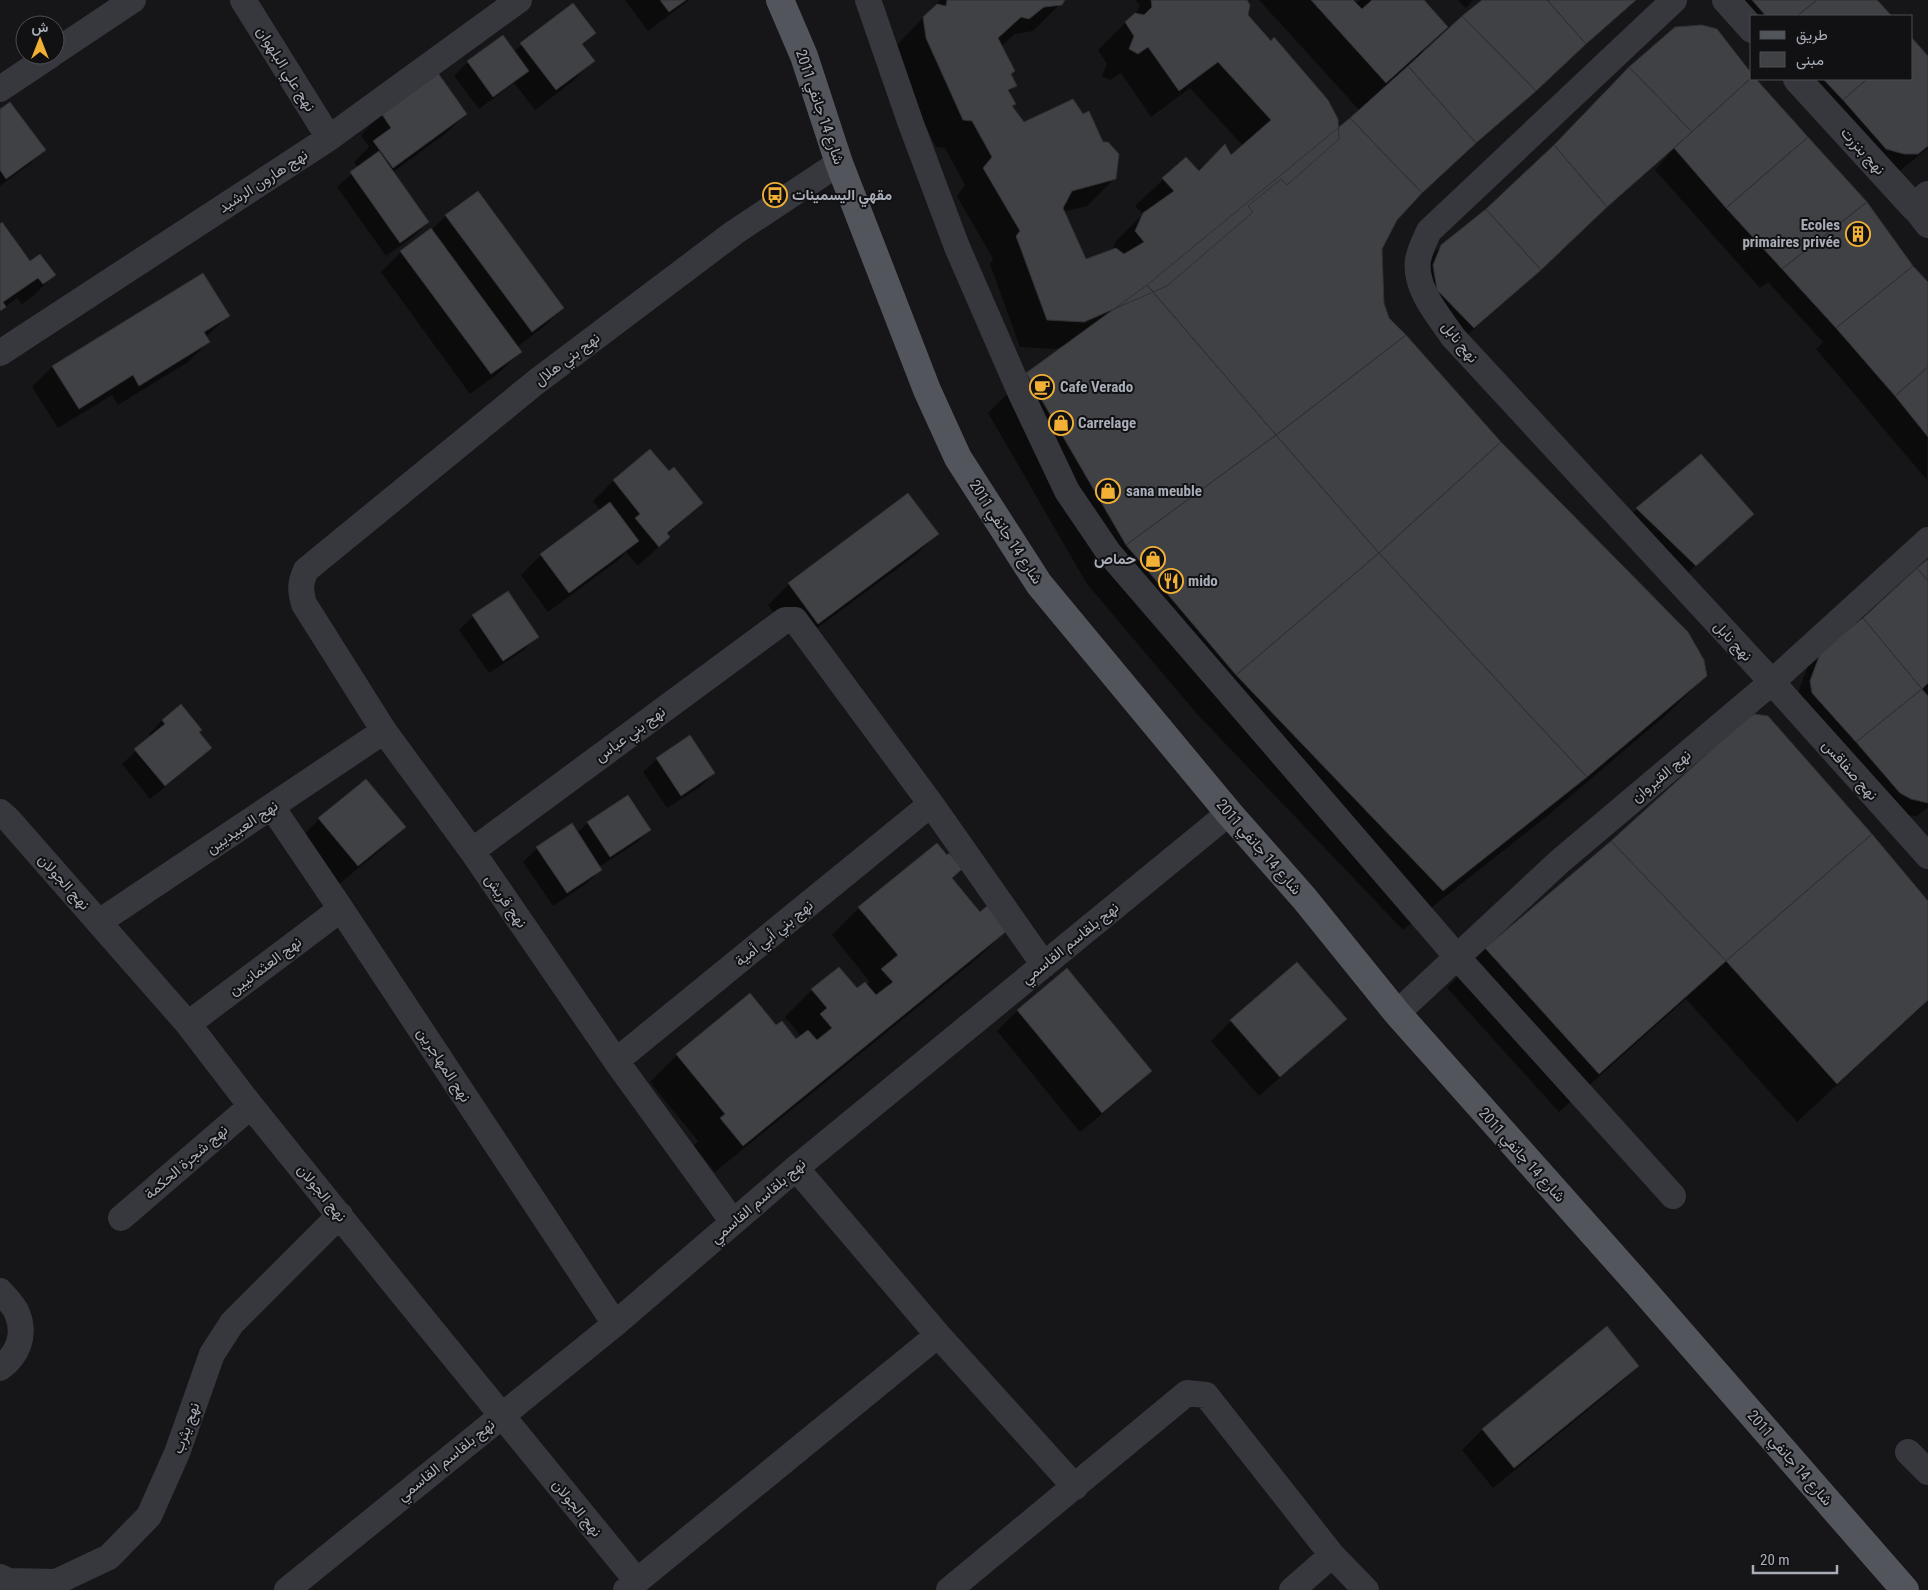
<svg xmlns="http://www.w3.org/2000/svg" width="1928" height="1590" viewBox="0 0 1928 1590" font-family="'Roboto Condensed',Vazirmatn,sans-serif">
	<rect width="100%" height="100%" fill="#161618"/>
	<path fill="#0007" d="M625,0H689L648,31Z
		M940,0H1064L1033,31L1015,34L1001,46L1015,86L1008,93L1015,104L1011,107L1024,124L1115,178L1087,206L1063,212L1085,261L1112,251L1116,241L1143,214L1135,206L1186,158L1198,172L1224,146L1231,157L1243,146L1190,88L1151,117L1121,73L1110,80L1102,76L1107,64L1098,50L1138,10L1140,5L1135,0H1245L1246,15L1337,130L1360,111L1259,0H1351L1355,4L1360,0H1422L1446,27L1422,51L1424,52L1484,0H1635L1413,201L1396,219L1380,249L1383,303L1388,319L1706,676L1666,715L1546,817L1403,930L1197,714L1087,584L988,413L1027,374L1065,345L1056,349L1020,347L990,264L993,259L957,196L965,185L945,148L936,147L918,110L897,45Z
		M1458,0H1473L1466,8Z
		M1731,0H1876L1890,16H1752Z
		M572,5L594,33L582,46L593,60L573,81L535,110L514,83L479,109L454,76L468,62L502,37L513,52Z
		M1912,40L1928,58V148L1896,174L1866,169L1783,79H1912Z
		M1752,79H1754L1866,203L1913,267L1928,284L1927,480L1816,349L1823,342L1768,282L1760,288L1655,170L1683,138L1592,220L1526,283L1460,341L1423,303L1427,260L1441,246Z
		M0,111L44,149L31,163L0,186Z
		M381,114H466L445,134L393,172L428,222L414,236L386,256L337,187L358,168L354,162L369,147L361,135Z
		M477,193L563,308L542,328L517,347L521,351L500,372L470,394L381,272L401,252L431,230L446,216Z
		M0,226L30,262L54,275L34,295L22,304L17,298L0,311Z
		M228,316L206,337L209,342L188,362L118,405L112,395L58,428L32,387L53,366Z
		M650,451L668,473L702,503L667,535L669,537L638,566L626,552L617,561L548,612L521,575L541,555L601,511L593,501L613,481Z
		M908,495L937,534L917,554L797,643L768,605L789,584Z
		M1637,509L1752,514L1681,579L1623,522Z
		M1928,561V807L1917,816L1905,815L1797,695L1808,666L1864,619Z
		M508,592L537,636L524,650L489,673L459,630L473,616Z
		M162,720L198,732L210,748L197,761L150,799L122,764L151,737L149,734Z
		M657,759L714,773L700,787L667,808L643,772Z
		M319,819L404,827L384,847L337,886L299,840Z
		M588,822L650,830L636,843L599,867L601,870L587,883L553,906L523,862L537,848L572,825L577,833Z
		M1612,842L1928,903V1001L1797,1122L1686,999L1559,1112L1447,988L1486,949Z
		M951,879L979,914L1006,930L979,957L715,1172L694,1146L698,1141L650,1082L677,1055L750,995L776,1027L795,1040L800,1035L785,1017L812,990H857L870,982L832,935L859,908Z
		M1067,970L1151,1071L1130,1091L1080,1132L997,1031L1017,1011Z
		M1345,1019L1324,1039L1259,1096L1211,1041L1231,1021Z
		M1638,1366L1617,1386L1493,1488L1462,1450L1482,1430Z"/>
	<path fill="#404145" stroke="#303034" d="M660,0H686L669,12Z
		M947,0H1065L1062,5L1044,7L1029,19L1021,17L998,38L1015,71L1011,74L1017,86L1008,90L1016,104L1012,106L1024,122L1073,99L1083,114L1089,111L1103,142H1108L1119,154L1116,179L1072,191L1063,208L1086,259L1116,248L1124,254L1144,242L1135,231L1143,213L1174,191L1162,178L1186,157L1199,171L1225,144L1231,155L1271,120L1218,62L1179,91L1148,47L1138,54L1129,49L1134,36L1125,22L1135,13L1144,15L1152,7L1151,0H1247L1250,5L1248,15L1271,41L1274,37L1328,100L1338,119L1339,139L1287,185L1281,179L1248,206L1253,212L1167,286L1084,322L1047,320L1016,236L1020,231L983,168L992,157L972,121L963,120L926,38L923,17L937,4L946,6Z
		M1311,0H1353L1362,9L1372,0H1424L1448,27L1386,83Z
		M1482,0H1547L1586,44L1536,91L1462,16Z
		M1550,0H1636L1586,44L1548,1Z
		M1752,0H1817L1797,16H1766Z
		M1817,0H1877L1892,16H1797Z
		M573,3L596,33L582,44L595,61L556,90L520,43Z
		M1462,16L1536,91L1476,143L1408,66Z
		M1702,25L1717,29L1752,74V77L1692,132L1629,67L1675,27Z
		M503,35L529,71L493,97L467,61Z
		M1912,38L1928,56V146L1918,154H1904L1886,149L1843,100L1867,79H1912Z
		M1408,66L1476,143L1422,193L1350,118Z
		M1629,67L1692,132L1607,207L1554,145Z
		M438,73L467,114L393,168L373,141L391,128L381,113Z
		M1752,77V79H1756L1808,137L1726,208L1674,148Z
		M1823,79H1867L1843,100Z
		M10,102L46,150L6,179L0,170V109Z
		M1350,118L1422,193L1397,220L1382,249L1384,303L1389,318L1406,335L1276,435L1147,285Z
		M1808,137L1867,202L1782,269L1726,208Z
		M1554,145L1607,207L1541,270L1486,209Z
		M379,151L429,222L400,243L350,172Z
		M478,191L564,308L532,332L445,215Z
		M1867,202L1913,266L1836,328L1782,269Z
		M1486,209L1541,270L1474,328L1437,290L1433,265L1441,245Z
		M2,222L30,261L40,254L56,275L43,284L38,278L3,302L6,307L0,311V224Z
		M431,228L522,352L491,374L400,251Z
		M1913,266L1928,282V367L1895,396L1836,328Z
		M203,273L230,316L204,332L210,342L139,386L133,375L79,409L52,366Z
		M1147,285L1276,435L1126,545L1026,373Z
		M1406,335L1501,442L1379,553L1276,435Z
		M1928,367V437L1895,396Z
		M1276,435L1379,553L1236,675L1126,545Z
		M1501,442L1688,632L1704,660L1707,676L1587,777L1379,553Z
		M650,449L669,471L674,467L703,503L667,533L670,537L659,547L635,518L640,514L613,480Z
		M1701,454L1754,514L1696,566L1636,508Z
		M908,493L939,534L818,624L788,583Z
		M610,502L639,541L569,593L540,554Z
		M1379,553L1587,777L1443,891L1236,675Z
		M1928,559V581L1917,568Z
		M1917,568L1928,581V683L1922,689L1863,618Z
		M508,591L539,637L503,661L472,615Z
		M1863,618L1922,689L1856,742L1812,693L1810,681L1821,651Z
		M1922,689L1928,696V803L1911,799L1900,793L1856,742Z
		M181,704L202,730L199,732L212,748L165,786L134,749L165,724L162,720Z
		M1755,714L1768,716L1872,834L1726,961L1611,841L1743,721Z
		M690,735L715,773L681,796L656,758Z
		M366,779L406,827L358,866L318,818Z
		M628,795L651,830L610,857L587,822Z
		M572,823L602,870L567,893L536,847Z
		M1872,834L1928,901V1000L1837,1084L1726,961Z
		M1611,841L1726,961L1599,1074L1485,948Z
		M937,843L947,855L949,853L962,869L952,878L980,912L988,905L1008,930L743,1146L720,1118L725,1114L676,1054L750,993L776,1025L782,1021L796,1039L808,1030L817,1040L832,1028L820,1014L827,1008L811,989L839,967L857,988L865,982L876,995L893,982L881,969L898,955L858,907Z
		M1297,962L1347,1019L1280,1077L1230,1020Z
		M1067,968L1152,1071L1102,1113L1017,1010Z
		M1607,1326L1639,1366L1514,1468L1482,1429Z"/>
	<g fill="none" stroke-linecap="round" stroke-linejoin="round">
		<path stroke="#37383d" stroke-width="26" d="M243,0L329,138
			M868,0L911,124L957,247L1021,394L1067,491L1109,553L1458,958L1673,1196
			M1674,0L1429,231C1425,240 1420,249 1418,260C1414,288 1438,315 1453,337L1772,682L1928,856
			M55,52L133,0
			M0,89L51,55
			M1914,207L1928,225
			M0,353L329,138L519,0
			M272,807L341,909L615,1324
			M0,812L9,820L188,1024L251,1106L392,1281L637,1581
			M472,851L785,620H795L931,804L1044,965
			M99,922L384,731
			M1397,1013L1559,862L1772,682L1928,540
			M188,1024L341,909
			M616,1061L931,804
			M796,1168L938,1335L1075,1487
			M121,1218L251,1106
			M733,1222L616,1061L472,851L384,731L304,604C300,590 300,583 306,570L536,382L735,232L839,163
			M0,1291C5,1297 14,1305 17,1313C26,1335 18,1355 0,1368
			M1908,1452L1928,1472
			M0,1577L8,1581L56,1582L109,1557L149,1516L177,1453L212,1354L232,1323L340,1215
			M287,1590L615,1324L796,1168L1229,813
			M626,1590L938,1335
			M949,1590L1187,1393L1206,1395L1332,1555L1366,1590
			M1292,1590L1332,1555"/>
		<path stroke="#37383d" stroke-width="28" d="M1726,0L1752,29
			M1797,79L1914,207L1928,195"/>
		<path stroke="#53555c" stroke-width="28" d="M780,0L804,56L839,163L927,390L958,458L1039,584L1229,813L1304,898L1397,1013L1639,1285L1905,1590"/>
	</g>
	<defs>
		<symbol id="bus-ring" viewBox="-11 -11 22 22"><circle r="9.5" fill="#111113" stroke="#f2b134" stroke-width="1.5"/><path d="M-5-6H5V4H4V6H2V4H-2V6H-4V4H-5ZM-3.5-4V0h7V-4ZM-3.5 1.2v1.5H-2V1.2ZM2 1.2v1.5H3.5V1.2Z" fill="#f2b134"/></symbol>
		<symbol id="building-ring" viewBox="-11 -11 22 22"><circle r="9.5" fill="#111113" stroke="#f2b134" stroke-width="1.5"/><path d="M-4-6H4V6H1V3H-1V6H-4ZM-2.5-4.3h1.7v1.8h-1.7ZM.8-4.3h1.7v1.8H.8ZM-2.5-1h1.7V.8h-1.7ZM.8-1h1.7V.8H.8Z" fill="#f2b134"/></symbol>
		<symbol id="cafe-ring" viewBox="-11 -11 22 22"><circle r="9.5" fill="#111113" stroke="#f2b134" stroke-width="1.5"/><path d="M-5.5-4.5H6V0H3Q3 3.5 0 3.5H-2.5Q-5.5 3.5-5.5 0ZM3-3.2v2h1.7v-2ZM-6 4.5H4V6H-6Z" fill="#f2b134"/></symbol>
		<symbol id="shop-ring" viewBox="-11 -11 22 22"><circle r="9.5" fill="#111113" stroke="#f2b134" stroke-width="1.5"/><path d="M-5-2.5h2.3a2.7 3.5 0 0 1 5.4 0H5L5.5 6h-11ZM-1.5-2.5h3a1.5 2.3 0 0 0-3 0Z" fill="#f2b134"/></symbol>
		<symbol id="restaurant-ring" viewBox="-11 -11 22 22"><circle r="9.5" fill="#111113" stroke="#f2b134" stroke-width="1.5"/><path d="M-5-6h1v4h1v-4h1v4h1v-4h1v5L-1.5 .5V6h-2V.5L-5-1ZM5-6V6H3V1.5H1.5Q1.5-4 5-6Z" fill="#f2b134"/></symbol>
	</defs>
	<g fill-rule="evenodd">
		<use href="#bus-ring" x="761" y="181" width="28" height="28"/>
		<use href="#building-ring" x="1844" y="220" width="28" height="28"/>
		<use href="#cafe-ring" x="1028" y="373" width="28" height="28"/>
		<use href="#shop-ring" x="1047" y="409" width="28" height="28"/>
		<use href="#shop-ring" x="1094" y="477" width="28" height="28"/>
		<use href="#shop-ring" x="1139" y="545" width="28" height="28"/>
		<use href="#restaurant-ring" x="1157" y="567" width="28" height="28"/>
	</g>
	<g text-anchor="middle" stroke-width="4" stroke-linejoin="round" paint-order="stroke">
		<g font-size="15" fill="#a8adb8" stroke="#111113">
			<text transform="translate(286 69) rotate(58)" y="5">نهج علي البلهوان</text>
			<text transform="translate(820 107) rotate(71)" y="5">شارع 14 جانفي 2011</text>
			<text transform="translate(1863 151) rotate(48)" y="5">نهج بنزرت</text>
			<text transform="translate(263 181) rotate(-33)" y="5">نهج هارون الرشيد</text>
			<text transform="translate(1460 342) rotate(51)" y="5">نهج نابل</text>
			<text transform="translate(567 359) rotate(-37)" y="5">نهج بني هلال</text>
			<text transform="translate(1006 532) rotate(57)" y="5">شارع 14 جانفي 2011</text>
			<text transform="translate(1733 641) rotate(47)" y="5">نهج نابل</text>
			<text transform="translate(630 734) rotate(-36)" y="5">نهج بني عباس</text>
			<text transform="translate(1850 770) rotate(48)" y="5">نهج صفاقس</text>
			<text transform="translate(1661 776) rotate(-40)" y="5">نهج القيروان</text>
			<text transform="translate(242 827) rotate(-34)" y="5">نهج العبيديين</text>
			<text transform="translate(1259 847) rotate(49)" y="5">شارع 14 جانفي 2011</text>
			<text transform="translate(64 882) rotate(48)" y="5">نهج الجولان</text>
			<text transform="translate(506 901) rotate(55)" y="5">نهج قريش</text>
			<text transform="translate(774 933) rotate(-39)" y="5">نهج بني أبي أمية</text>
			<text transform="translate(1070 943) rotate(-39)" y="5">نهج بلقاسم القاسمي</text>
			<text transform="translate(265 966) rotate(-37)" y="5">نهج العثمانيين</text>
			<text transform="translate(444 1065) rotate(57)" y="5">نهج المهاجرين</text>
			<text transform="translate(1522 1155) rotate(48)" y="5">شارع 14 جانفي 2011</text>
			<text transform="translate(186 1162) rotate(-41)" y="5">نهج شجرة الحكمة</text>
			<text transform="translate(322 1193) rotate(51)" y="5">نهج الجولان</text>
			<text transform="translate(758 1201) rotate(-41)" y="5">نهج بلقاسم القاسمي</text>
			<text transform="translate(186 1428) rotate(-70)" y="5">نهج يثرب</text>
			<text transform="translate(1790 1458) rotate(49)" y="5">شارع 14 جانفي 2011</text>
			<text transform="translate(446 1460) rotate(-39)" y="5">نهج بلقاسم القاسمي</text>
			<text transform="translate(577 1508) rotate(51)" y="5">نهج الجولان</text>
		</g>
		<g font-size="15" font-weight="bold" fill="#a8adb8" stroke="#111113" text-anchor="start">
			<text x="792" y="200">مقهي اليسمينات</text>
			<text x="1840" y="230" text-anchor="end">Ecoles<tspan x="1840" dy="17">primaires privée</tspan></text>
			<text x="1060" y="392">Cafe Verado</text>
			<text x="1078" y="428">Carrelage</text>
			<text x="1126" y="496">sana meuble</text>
			<text x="1136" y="564" text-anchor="end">حماص</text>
			<text x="1188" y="586">mido</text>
		</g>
	</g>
	<rect x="1750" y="15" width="162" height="65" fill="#111113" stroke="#4d4f55"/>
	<rect x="1760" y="31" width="25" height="8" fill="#53555c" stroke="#4d4f55"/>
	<text x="1796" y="40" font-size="15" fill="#a8adb8">طريق</text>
	<rect x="1760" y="52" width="25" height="15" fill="#404145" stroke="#4d4f55"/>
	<text x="1796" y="65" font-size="15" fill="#a8adb8">مبنى</text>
	<g transform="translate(40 40)"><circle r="24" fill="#111113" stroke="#4d4f55"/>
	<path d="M0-4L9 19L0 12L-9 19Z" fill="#f2b134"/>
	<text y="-8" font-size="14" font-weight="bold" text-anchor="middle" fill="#a8adb8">ش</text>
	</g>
	<path d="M1753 1565v8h84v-8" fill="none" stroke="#a8adb8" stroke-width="2.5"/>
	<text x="1760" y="1565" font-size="15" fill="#a8adb8" stroke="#111113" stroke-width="4" paint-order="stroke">20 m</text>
</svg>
